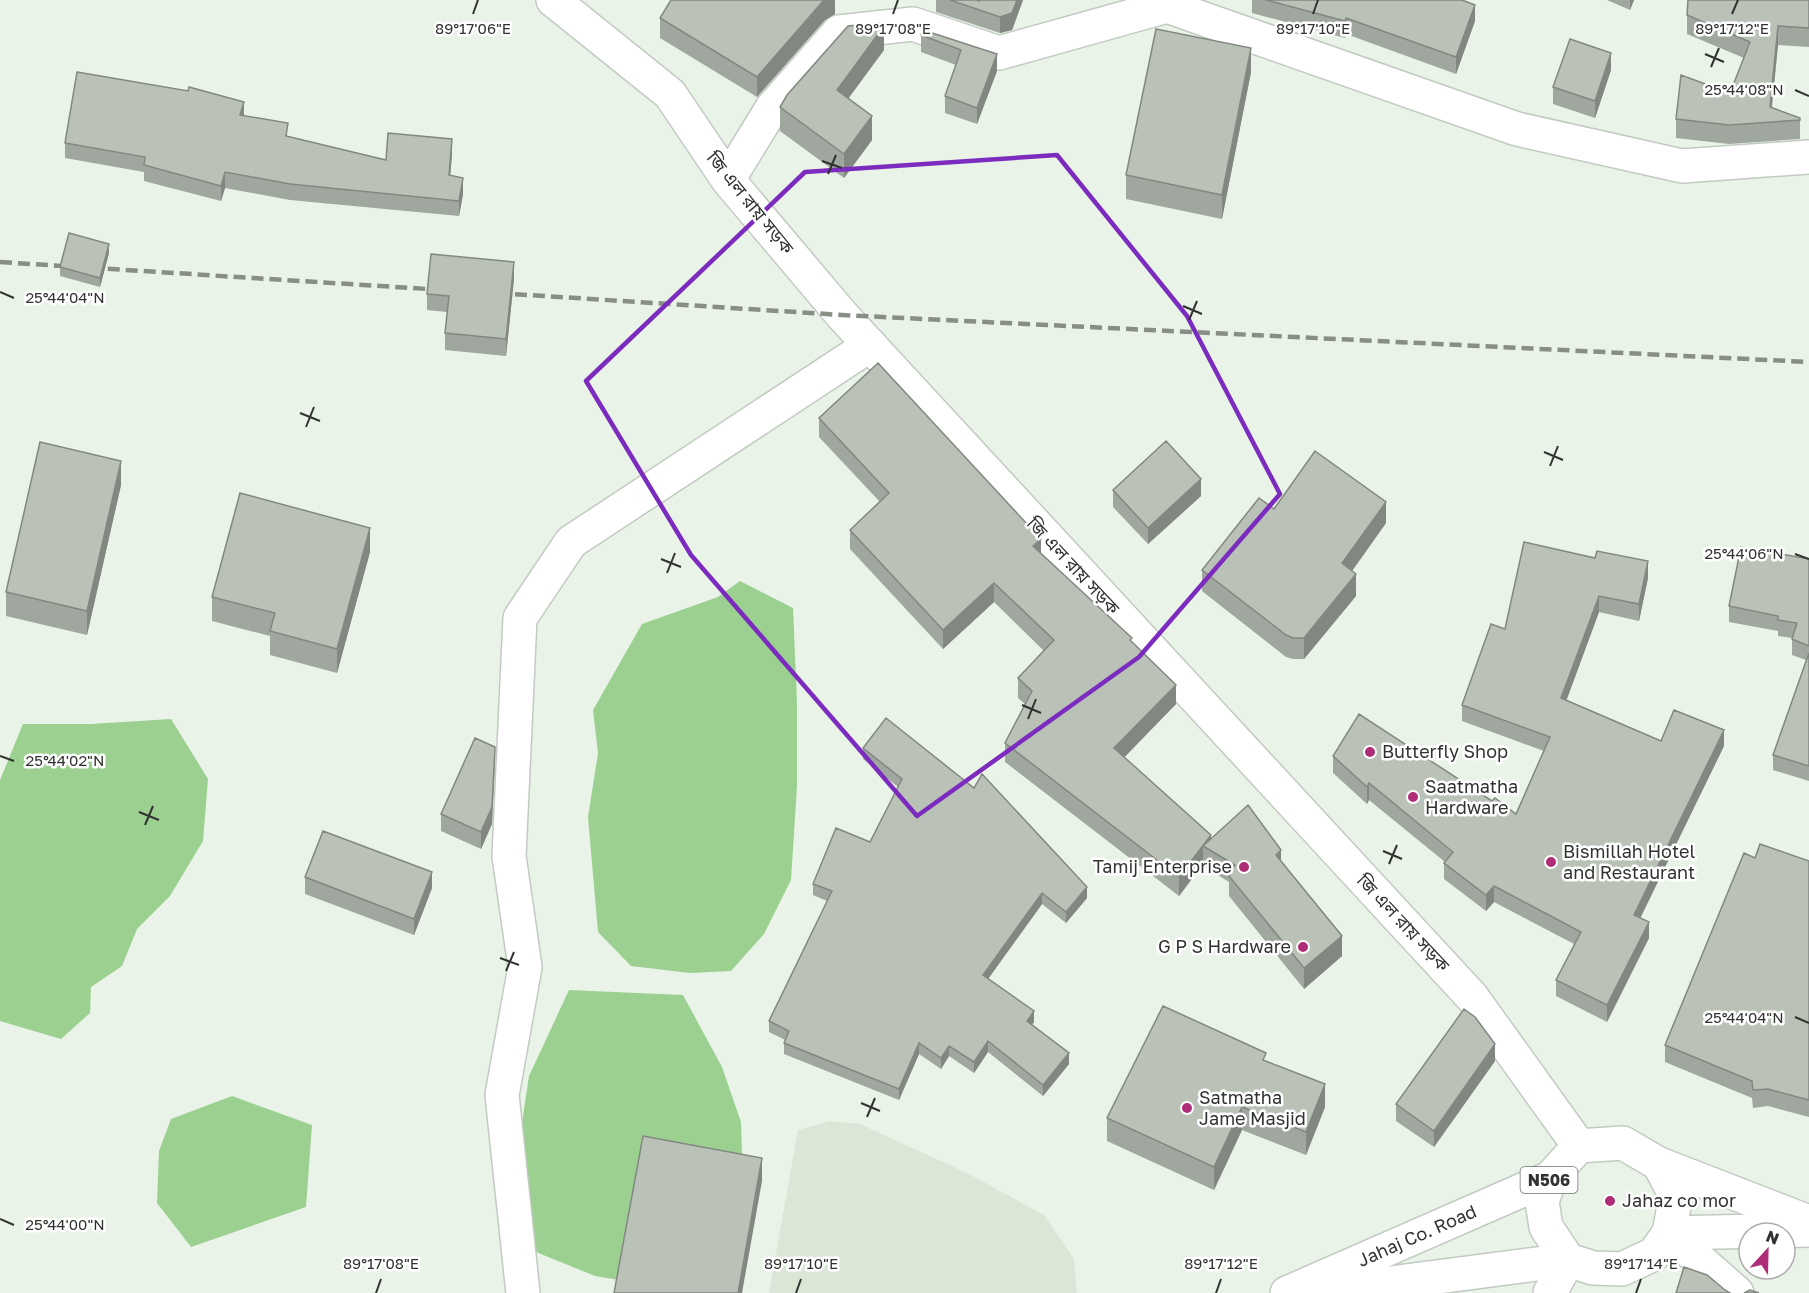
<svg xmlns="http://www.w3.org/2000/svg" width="1809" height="1293" viewBox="0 0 1809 1293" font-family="'Golos Text','Noto Sans Bengali',sans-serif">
	<rect width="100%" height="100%" fill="#eaf3e8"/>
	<path fill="#dae7d7" d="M829,1121L860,1124L971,1175L1044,1215L1074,1259L1077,1293H769L798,1130Z"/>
	<path fill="#9bd091" d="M740,581L793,608L797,702V786L791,880L764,934L731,971L690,973L631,966L598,932L588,817L598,753L593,710L642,624L718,597Z
		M171,719L208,779L203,841L170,896L137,929L122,966L91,987L90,1013L61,1039L0,1021V780L23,724H91Z
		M569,990L683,995L722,1067L741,1122L743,1190L655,1286L595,1276L531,1250L516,1163L529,1076Z
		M232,1096L312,1125L306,1207L191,1247L157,1203L159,1151L171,1119Z"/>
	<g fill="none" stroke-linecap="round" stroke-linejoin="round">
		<defs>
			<path id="street" d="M523,1293L502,1095L525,967L509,856L520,618L571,542L870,345"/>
			<path id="secondary" d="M553,0L670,94L728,180L842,315L1472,997L1579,1146
				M728,180L772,108L839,32L913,24L999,53L1167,6L1517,129L1682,166L1809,157
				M1669,1233L1737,1293
				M1550,1293L1568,1260"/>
			<g id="highway">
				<path d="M1623,1143L1659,1164L1676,1196L1669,1233L1654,1254L1622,1269L1593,1268L1568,1260L1546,1227L1542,1202L1550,1178L1579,1146Z"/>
				<path d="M1659,1164L1809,1222"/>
				<path d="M1669,1233L1809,1230"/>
				<path id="s1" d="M1287,1293L1550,1178"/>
				<path d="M1314,1293L1568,1260"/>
			</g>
		</defs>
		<use href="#street" stroke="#c2cbc1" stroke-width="36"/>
		<use href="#secondary" stroke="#c2cbc1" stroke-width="36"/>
		<use href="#highway" stroke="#c2cbc1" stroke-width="36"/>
		<use href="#street" stroke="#fff" stroke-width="33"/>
		<use href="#secondary" stroke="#fff" stroke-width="33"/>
		<use href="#highway" stroke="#fff" stroke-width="33"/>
		<path stroke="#888d86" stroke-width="4.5" stroke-dasharray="12 6" stroke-linecap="butt" d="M0,262L443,290
			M497,293L842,315L1809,362"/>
	</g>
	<path fill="#a0a79e" d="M835,0V14L825,20L757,97L660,38V18Z
		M936,0H976L979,1L1023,0L1012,30L1000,33L936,12Z
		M1252,0H1462L1475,21L1456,74L1346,34L1345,38L1252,13Z
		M1607,0H1634L1630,10Z
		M1809,0V47L1778,45L1772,108L1800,118V139L1729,144L1676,138V119L1730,93L1744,58L1687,34V15Z
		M921,35L997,54V71L977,124L945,113V96L956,65L921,52Z
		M884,50L848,98L872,140L844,178L780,131V107Z
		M1611,70L1595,118L1553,104V87Z
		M1251,72L1222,219L1126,199V175Z
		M244,116L288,136L386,160L452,155L450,175L463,194L459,216L290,200L225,188L221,201L144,181V172L65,158V143Z
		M109,253L100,287L60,276V267Z
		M514,279L506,356L445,350V333L447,312L427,310V294Z
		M819,418L1041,554L1132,642L1176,704L1124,757L1211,839L1281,861L1342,956L1304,989L1229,896V882L1203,866V864L1179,896L1005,762V743L1025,704L1018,698V678L1044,651L994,602L943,649L850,549V530L880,502L819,437Z
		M121,485L87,635L6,616V592Z
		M1113,490L1201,496L1148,544L1113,507Z
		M1274,509L1386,523L1352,571L1356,596L1304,659H1293L1286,657L1202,591V570Z
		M370,552L337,673L270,655V636L212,621V597Z
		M1809,559V781L1773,770V755L1806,660L1792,655V638L1778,636V631L1729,622V606Z
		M1648,578L1639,621L1599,612L1566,701L1661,741L1724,746L1640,918L1649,938L1607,1022L1556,996V980L1574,944L1494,902L1486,911L1444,879V863L1445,862L1369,800L1367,804L1333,773V756L1492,801L1516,814L1544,751L1462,721V705L1505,629Z
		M863,748L1087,898L1066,923L1042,904L988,979L1034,1022L1032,1025L1069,1064L1043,1096L988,1052L974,1073L949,1056L941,1069L919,1054L899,1100L784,1054V1043L785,1040L769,1032V1021L827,901L813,895V884L870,842L898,787L863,759Z
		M495,763L492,824L481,849L441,831V814Z
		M1755,858L1809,861V1117L1768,1106L1753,1108L1752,1098L1665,1062V1045Z
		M305,877L432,888L414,935L305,894Z
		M1495,1061L1434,1147L1396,1121V1104Z
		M1266,1062L1325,1107L1306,1155L1242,1130L1214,1190L1107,1141V1118Z"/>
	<path fill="#828881" d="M824,0H835V14L825,20L757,97V77Z
		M1017,0H1023L1012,30L1000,33V17Z
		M1630,0H1634L1630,10Z
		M1475,5V21L1456,74V57Z
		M1346,18V34L1345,38V21Z
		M884,26V50L837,114V90Z
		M1778,26V45L1770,122V107Z
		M1251,48V72L1222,219V195Z
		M1611,53V70L1595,118V101Z
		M997,54V71L977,124V108Z
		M244,102V118L240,115Z
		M872,116V140L844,178V154Z
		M452,139V155L449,190V175Z
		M225,172V188L221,201V186Z
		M463,178V194L459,216V201Z
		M109,244V253L100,287V278Z
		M514,262V279L506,356V339Z
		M121,461V485L87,635V611Z
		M1201,479V496L1148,544V528Z
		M1386,502V523L1342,585V563Z
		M370,528V552L337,673V649Z
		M1041,539V558L1033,546Z
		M1648,561V578L1639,621V604Z
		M1356,574V596L1304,659V638Z
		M994,583V602L943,649V630Z
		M1599,596V612L1561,715V698Z
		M1176,685V704L1114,768V748Z
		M1724,730V746L1634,931V915Z
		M495,747L492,824L481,849V832Z
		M1369,783V800L1367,804V787Z
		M1211,835V850L1203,846V864L1179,896V877Z
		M1281,850V871L1276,855Z
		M432,872V888L414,935V919Z
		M1494,886V902L1486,911V895Z
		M1087,887V898L1066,923V912Z
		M1042,893V904L983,986V975Z
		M1649,922V938L1607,1022V1005Z
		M1342,936V956L1304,989V968Z
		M1034,1011V1022L1027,1032V1021Z
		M988,1041V1052L974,1073V1062Z
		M919,1043V1054L899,1100V1089Z
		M1495,1044V1061L1434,1147V1131Z
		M949,1046V1056L941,1069V1058Z
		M1069,1053V1064L1043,1096V1085Z
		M1325,1084V1107L1306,1155V1132Z
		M1242,1107V1130L1214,1190V1167Z
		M762,1158V1181L742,1293H738Z"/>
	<path fill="#bac2b8" stroke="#828881" stroke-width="1.5" d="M671,0H824L757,77L660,18Z
		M950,0H976L979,1V0H1017L1012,13L1000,17Z
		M1266,0H1462L1475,5L1456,57L1346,18L1345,21Z
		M1688,0H1809V28L1778,26L1770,107L1800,118V120L1729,125L1676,119L1681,75L1730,93L1750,42L1687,15Z
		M879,23L884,26L837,90L872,116L844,154L780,107L787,95L848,26Z
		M1156,29L1251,48L1222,195L1126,175Z
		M923,30L997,54L977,108L945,96L961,50L921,35Z
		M1570,39L1611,53L1595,101L1553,87Z
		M77,72L188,91L189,87L244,102L240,115L288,123L286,136L386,160L388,133L452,139L449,175L463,178L459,201L290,184L225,172L221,186L144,165L145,157L65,143Z
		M69,233L109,244L100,278L60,267Z
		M431,254L514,262L506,339L445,333L449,296L427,294Z
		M878,363L1041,539L1033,546L1132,638L1130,640L1176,685L1114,748L1211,835L1179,877L1005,743L1032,691L1018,678L1054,640L994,583L943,630L850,530L889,493L819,418Z
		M1166,441L1201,479L1148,528L1113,490Z
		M40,442L121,461L87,611L6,592Z
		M1315,451L1386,502L1342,563L1356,574L1304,638H1293L1286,635L1202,570L1259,498L1274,509Z
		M240,493L370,528L337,649L270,631L275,613L212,597Z
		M1524,542L1595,558L1597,551L1648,561L1639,604L1599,596L1561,698L1661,741L1674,710L1724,730L1634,915L1649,922L1607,1005L1556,980L1581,932L1494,886L1486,895L1444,863L1453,852L1369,783L1367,787L1333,756L1359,714L1492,801L1495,798L1516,814L1550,737L1462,705L1491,624L1505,629Z
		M1741,547L1809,559V646L1792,639L1797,623L1778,620V616L1729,606Z
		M1809,653V766L1773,755Z
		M886,718L974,788L982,774L1087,887L1066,912L1042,893L983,975L1034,1011L1027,1021L1069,1053L1043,1085L988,1041L974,1062L949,1046L941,1058L919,1043L899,1089L784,1043L789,1031L769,1021L832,891L813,884L836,828L870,842L902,779L863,748Z
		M475,738L495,747L492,807L481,832L441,814Z
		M1248,805L1281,850L1276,855L1342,936L1304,968L1229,876L1235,865L1203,846Z
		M323,831L432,872L414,919L305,877Z
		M1760,844L1809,861V1100L1768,1089L1753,1090L1752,1081L1665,1045L1744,853L1755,858Z
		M1163,1006L1266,1053L1263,1060L1325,1084L1306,1132L1242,1107L1214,1167L1107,1118Z
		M1464,1009L1475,1017L1495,1044L1434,1131L1396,1104Z
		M643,1136L762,1158L738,1293H614Z
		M1684,1267L1707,1275L1725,1290L1730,1293H1676Z
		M1750,1290L1759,1293H1744Z"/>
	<path fill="none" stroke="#7b2cbf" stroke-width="4.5" stroke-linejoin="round" d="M1057,155L1187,316L1280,494L1139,657L917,816L691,555L586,381L805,172Z"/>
	<path fill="none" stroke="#30332f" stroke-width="2" d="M473,14L478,0M893,14L898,0M1313,14L1318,0M1732,14L1738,0M1705,54L1724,62M1711,67L1719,48M1795,90L1809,96M822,161L842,168M828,174L836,155M0,292L14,298M1183,306L1202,314M1189,320L1197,301M300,413L320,421M306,427L314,407M1544,452L1563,460M1550,466L1558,446M1795,554L1809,559M661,559L681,567M667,573L675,553M1022,705L1041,713M1028,719L1036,699M0,756L14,761M139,812L159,820M145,825L153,806M1383,851L1402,859M1389,864L1397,845M500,958L519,965M506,971L514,952M1795,1017L1809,1023M861,1103L880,1111M867,1117L875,1098M0,1219L14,1225M376,1293L381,1279M796,1293L801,1279M1216,1293L1221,1279M1636,1293L1641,1279"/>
	<g fill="#af2c77" stroke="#fff" stroke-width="2">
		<circle cx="1370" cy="752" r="6"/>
		<circle cx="1413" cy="797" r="6"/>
		<circle cx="1551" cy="862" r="6"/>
		<circle cx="1244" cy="867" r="6"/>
		<circle cx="1303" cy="947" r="6"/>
		<circle cx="1187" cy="1108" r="6"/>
		<circle cx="1610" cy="1201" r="6"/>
	</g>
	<g text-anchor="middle" stroke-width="5" stroke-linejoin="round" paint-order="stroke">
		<rect fill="#fff" stroke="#6e706d" stroke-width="1.5" x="1520.5" y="1167" width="57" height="26" rx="4.5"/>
		<g font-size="16" font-weight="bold" fill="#30332f">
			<text x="1549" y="1186">N506</text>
		</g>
		<g font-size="18" fill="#30332f" stroke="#fff">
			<text transform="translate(750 203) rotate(51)" y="6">জি এল রায় সড়ক</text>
			<text transform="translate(1073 566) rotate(47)" y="6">জি এল রায় সড়ক</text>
			<text transform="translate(1403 923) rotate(47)" y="6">জি এল রায় সড়ক</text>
			<text dy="6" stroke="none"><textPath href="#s1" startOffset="142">Jahaj Co. Road</textPath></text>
		</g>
		<g font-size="18" fill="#30332f" stroke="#fff" text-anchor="start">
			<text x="1382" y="758">Butterfly Shop</text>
			<text x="1425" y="793">Saatmatha<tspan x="1425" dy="21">Hardware</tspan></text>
			<text x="1563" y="858">Bismillah Hotel<tspan x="1563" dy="21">and Restaurant</tspan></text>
			<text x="1232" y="873" text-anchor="end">Tamij Enterprise</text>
			<text x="1291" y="953" text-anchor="end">G P S Hardware</text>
			<text x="1199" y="1104">Satmatha<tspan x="1199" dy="21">Jame Masjid</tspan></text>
			<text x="1622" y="1207">Jahaz co mor</text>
		</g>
	</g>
	<g font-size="15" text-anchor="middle" fill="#30332f" stroke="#fff" stroke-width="5" stroke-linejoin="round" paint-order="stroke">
		<text x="473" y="34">89°17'06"E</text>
		<text x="893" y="34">89°17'08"E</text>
		<text x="1313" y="34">89°17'10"E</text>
		<text x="1732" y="34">89°17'12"E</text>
		<text x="1744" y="95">25°44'08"N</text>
		<text x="65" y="303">25°44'04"N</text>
		<text x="1744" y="559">25°44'06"N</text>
		<text x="65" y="766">25°44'02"N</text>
		<text x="1744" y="1023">25°44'04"N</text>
		<text x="65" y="1230">25°44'00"N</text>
		<text x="381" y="1269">89°17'08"E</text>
		<text x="801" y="1269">89°17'10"E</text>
		<text x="1221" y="1269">89°17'12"E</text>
		<text x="1641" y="1269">89°17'14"E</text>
	</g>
	<g transform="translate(1767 1251) rotate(22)"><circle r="28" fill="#ffffff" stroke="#acadac" stroke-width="1.5"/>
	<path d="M0-4.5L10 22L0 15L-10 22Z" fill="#af2c77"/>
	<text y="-9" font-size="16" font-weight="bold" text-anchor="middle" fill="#30332f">N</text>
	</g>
</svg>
